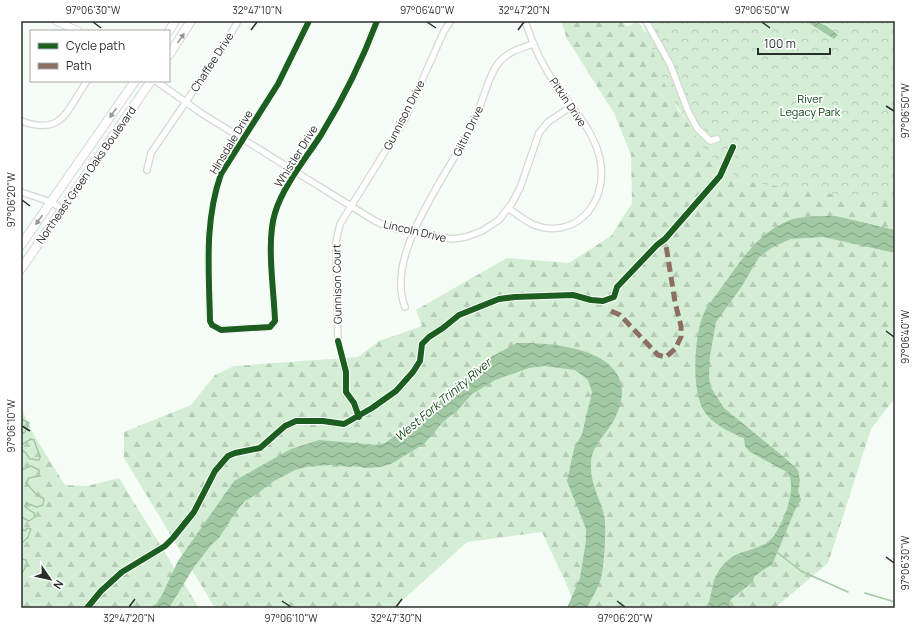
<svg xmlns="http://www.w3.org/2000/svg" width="916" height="629" viewBox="0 0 916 629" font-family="Manrope,sans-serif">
	<defs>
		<pattern id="forest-firs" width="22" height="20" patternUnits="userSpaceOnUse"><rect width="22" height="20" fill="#d4eed5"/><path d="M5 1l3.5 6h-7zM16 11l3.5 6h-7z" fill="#b6ccb7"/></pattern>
		<pattern id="park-crowns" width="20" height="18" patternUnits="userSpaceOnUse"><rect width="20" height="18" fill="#d4eed5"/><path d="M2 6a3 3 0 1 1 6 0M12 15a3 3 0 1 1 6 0" fill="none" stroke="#b6ccb7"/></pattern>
		<pattern id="water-waves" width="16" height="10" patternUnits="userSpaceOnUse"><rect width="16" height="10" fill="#a1c9a3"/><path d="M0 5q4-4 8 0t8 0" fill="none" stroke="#83a485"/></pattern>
	</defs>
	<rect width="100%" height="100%" fill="#f6fcf6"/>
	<path fill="url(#forest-firs)" d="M561,21H622L627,27L637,21L653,42L677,108L710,154L895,158V398L871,429L828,563L775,608H576L566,583L542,532L467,542L394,608H215L124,458V432L191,405L215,375L234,366L358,357L379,341L422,326L416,310L507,258L569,263L611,236L632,203L631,155L614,113L567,39Z
		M21,408L35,437L65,485L87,486L119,478L199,608H21Z"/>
	<path fill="url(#park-crowns)" d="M642,21H895V203L742,181L706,152L667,90Z"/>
	<path fill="url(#water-waves)" d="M811,21C821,22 830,28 838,35L834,39L809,23Z
		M817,216H836L895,230V253L823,237L791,239L773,247L759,257L742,286L716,322L710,356L709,376L710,386L724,408L785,458L798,470L800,480L798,490L801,500L795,510L772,565L763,570L754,577L753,582L731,599L728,608H708C713,589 711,576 727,561C739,550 758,551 770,540C782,529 799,486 787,472L750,452L745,446L744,438C731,433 712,424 704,411C691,391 694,334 704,313C708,304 716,296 721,288C740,262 758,232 790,220C798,217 809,217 817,216Z
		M517,343C561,342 647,352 615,418C607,435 591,444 591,465C590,482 600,499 604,515C607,524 604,568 601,578C599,586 591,600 587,608H567L580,578L586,541V529L567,481L574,449L582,434L592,392L588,380L575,370L544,366L529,368L495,380L482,388L472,394L457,411L444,421L424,444L391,464L380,467L364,468L356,465L350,467L333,465L311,466L295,470L274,481L257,494L245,501L235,513L219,538L212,544L194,567L169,608H149L156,604L162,595L178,561L234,481L291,449L319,440L378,445L385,443L431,411L449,390L487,359Z"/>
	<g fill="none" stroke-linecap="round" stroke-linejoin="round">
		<path stroke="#a1c9a3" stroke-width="1.5" d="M21,419L29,423L25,432L21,434
			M21,445L31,439L34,440L40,457L39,460L30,459L25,452L21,450
			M21,470L31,466L39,470V476L29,478L26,483L36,494L44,499L43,505L37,507L26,503L25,507L34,513L35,517L29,521L21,517
			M21,528L25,531L27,528L31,529L28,537L21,544
			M778,553L801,571L848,592
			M21,559L26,560L27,565L21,574
			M865,593L895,602"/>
		<defs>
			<path id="minor" d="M309,21L278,84L221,174C204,222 209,271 210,321L212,325L221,330L270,327L275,321C274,290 266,242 275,213C283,186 306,158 321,135C343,99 362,61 377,21
				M646,21L670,64L688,111L697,128L710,141L717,139
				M156,81L201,113L375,221L388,227L451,239L466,237L482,231L499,220L512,203L520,188L539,133L548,122L572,106
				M21,121C63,136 66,111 87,81
				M147,170L151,153L224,46L238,21
				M21,192L51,202L62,209
				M509,209C517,214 525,221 534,225C575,240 606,204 601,165C597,134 574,110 557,86C542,66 533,45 525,21
				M405,307C383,252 453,169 475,119C482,104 488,77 497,65C506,52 519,49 533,44
				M338,341L336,242L340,224L404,121L444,31L451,21"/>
			<path id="tertiary" d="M56,21L78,31"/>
			<path id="secondary" d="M169,31L175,21
				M169,55L191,21
				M21,245L135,81
				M21,269L151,81"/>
		</defs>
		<use href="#minor" stroke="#d4d9d4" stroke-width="8"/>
		<use href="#tertiary" stroke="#d4d9d4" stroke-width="9"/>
		<use href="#secondary" stroke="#d4d9d4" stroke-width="10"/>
		<use href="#minor" stroke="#fefffe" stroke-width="5.5"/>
		<use href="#tertiary" stroke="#fefffe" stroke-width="7"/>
		<use href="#secondary" stroke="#fefffe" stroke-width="8"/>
		<path stroke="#8d6e63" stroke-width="5" stroke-dasharray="10 5" stroke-linecap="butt" d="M611,311L620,315L658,355L666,357L675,349L681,337V326L675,302L665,239"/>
		<defs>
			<path id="cycleway" d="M309,21L278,84L221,174C204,222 209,271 210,321L212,325L221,330L270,327L275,321C274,290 266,242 275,213C283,186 306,158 321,135C343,99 362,61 377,21
				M338,341L346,372V392L354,403L359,417
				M87,608L101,591L122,572L165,546L173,538L194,512L215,471L228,456L235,453L260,448L285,426L296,421H323L344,424L372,408L396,391L413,372L420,361L422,344L429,337L443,328L459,315L499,299L515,297L573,295L591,300L603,301L614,297L617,287L657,245L665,239L720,176L733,147"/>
		</defs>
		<use href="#cycleway" stroke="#fff" stroke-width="8"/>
		<use href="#cycleway" stroke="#1b5e20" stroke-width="6"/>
	</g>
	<defs><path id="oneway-solid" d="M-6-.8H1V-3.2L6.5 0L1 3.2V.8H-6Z"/></defs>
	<g fill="#949694">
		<use href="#oneway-solid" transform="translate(181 38) rotate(-55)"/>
		<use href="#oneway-solid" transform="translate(113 113) rotate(125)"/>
		<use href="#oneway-solid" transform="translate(39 220) rotate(125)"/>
	</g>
	<path fill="none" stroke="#2a2e2a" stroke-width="1.5" d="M93,22L101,28M427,22L436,28M762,22L770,28M251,30L257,22M518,30L524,22M886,106L894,111M22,200L30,206M886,331L894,337M22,426L30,431M886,557L894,563M282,601L291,607M617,601L625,607M129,607L135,599M396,607L402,599"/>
	<g text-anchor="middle" stroke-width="3.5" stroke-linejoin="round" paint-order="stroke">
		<g font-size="11" fill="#2a2e2a" stroke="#fff">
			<text transform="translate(212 62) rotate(-57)" y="4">Chaffee Drive</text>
			<text transform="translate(568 102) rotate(56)" y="4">Pitkin Drive</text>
			<text transform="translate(404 115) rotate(-63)" y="4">Gunnison Drive</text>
			<text transform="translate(468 131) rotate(-64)" y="4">Giltin Drive</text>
			<text transform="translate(231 142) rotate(-59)" y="4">Hinsdale Drive</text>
			<text transform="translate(296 156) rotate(-58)" y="4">Whistler Drive</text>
			<text transform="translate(86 175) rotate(-55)" y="4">Northeast Green Oaks Boulevard</text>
			<text transform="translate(415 231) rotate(13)" y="4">Lincoln Drive</text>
			<text transform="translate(337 284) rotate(-91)" y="4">Gunnison Court</text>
		</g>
		<g font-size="11" fill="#003d0b" stroke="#fff">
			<text x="810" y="103">River<tspan x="810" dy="13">Legacy Park</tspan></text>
		</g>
		<g font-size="12" font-style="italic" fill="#144d1c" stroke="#fff">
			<text transform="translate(443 400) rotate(-40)" y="4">West Fork Trinity River</text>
		</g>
	</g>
	<rect width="916" height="629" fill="none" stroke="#ffffff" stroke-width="44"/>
	<rect x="30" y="30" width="140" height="52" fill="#ffffff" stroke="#aaabaa"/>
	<rect x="38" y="43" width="20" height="6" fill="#1b5e20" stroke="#aaabaa"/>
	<text x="66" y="50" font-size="12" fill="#2a2e2a">Cycle path</text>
	<rect x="38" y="63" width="20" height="6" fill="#8d6e63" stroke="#aaabaa"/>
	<text x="66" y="70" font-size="12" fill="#2a2e2a">Path</text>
	<g transform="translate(50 579) rotate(124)" stroke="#ffffff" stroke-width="3" paint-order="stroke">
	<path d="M0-3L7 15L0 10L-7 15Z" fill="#2a2e2a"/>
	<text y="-6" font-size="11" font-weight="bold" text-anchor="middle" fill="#2a2e2a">N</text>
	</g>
	<path d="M758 48v6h72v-6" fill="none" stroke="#2a2e2a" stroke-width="2"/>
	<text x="764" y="48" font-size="12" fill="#2a2e2a" stroke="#ffffff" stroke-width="3" paint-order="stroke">100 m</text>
	<rect x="22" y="22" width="872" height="585" fill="none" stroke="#2a2e2a" stroke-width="1.5"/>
	<g font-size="10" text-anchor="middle" fill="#2a2e2a">
		<text x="93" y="14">97°06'30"W</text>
		<text x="257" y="14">32°47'10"N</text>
		<text x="427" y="14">97°06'40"W</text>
		<text x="524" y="14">32°47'20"N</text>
		<text x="762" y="14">97°06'50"W</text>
		<text transform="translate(905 111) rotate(-90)" y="4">97°06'50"W</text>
		<text transform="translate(11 200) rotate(-90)" y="4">97°06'20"W</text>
		<text transform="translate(905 337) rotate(-90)" y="4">97°06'40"W</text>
		<text transform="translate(11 426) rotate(-90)" y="4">97°06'10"W</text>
		<text transform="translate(905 563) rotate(-90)" y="4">97°06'30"W</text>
		<text x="129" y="622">32°47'20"N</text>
		<text x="291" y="622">97°06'10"W</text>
		<text x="396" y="622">32°47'30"N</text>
		<text x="625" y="622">97°06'20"W</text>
	</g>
</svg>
